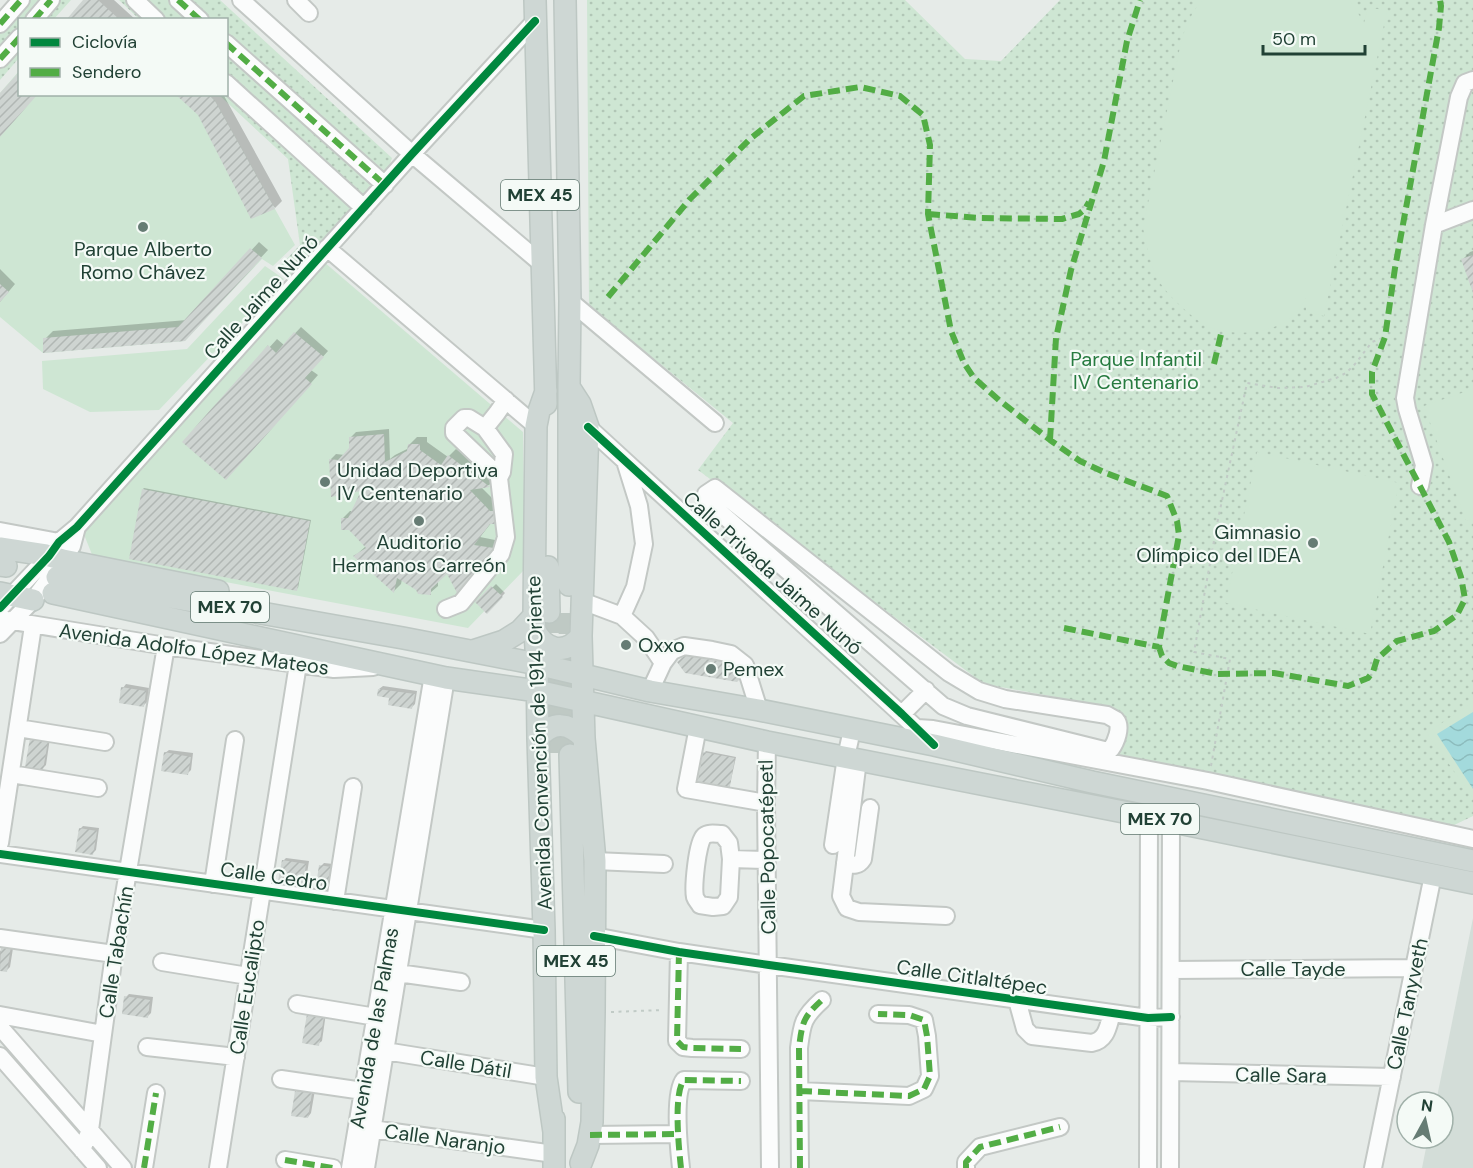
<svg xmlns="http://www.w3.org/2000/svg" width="1473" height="1168" viewBox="0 0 1473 1168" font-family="'DM Sans',sans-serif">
	<defs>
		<pattern id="grass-dots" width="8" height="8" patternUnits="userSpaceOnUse" patternTransform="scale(1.5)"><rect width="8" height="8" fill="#cee6d3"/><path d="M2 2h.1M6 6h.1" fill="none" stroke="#b1c6b6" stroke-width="1.8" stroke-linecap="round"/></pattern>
		<pattern id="water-waves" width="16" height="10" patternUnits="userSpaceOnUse" patternTransform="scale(1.5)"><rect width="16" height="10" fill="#a3dadc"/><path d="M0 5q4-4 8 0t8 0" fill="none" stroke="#8cbcbd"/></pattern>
		<pattern id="building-hatch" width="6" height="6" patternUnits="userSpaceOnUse" patternTransform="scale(1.5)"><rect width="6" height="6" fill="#ced4d1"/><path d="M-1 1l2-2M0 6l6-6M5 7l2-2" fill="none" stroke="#b1b7b4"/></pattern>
	</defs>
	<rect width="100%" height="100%" fill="#e6ebe8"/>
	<path fill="#d3ddd8" d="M1473,918V1168H1422L1428,1138H1443V1102H1436Z"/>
	<path fill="url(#grass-dots)" d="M28,0H71L54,19L20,20L19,58L0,80V31Z
		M119,0H220L392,158L389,167L289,276L280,266L300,245L288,159L219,95L226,94V20L139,19Z
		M587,0H905L965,59L1001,61L1060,0H1473V816L1448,828L1110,760L1115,708L984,684L698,470L733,423L589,306Z"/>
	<path fill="#cee6d3" d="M1202,0H1350L1364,23L1368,8L1387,10L1324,316L1306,312V298C1303,303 1300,309 1296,313C1278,333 1234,338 1209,327C1195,321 1167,295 1159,281C1150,265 1147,245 1143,228L1182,37L1193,12Z
		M19,71L20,94H208L215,101L295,245L273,266L262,259L185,341L43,353L0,317V93Z
		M324,262L523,432L525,569L468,628L93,557L83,532Z
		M265,266L284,279L159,410L90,412L43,389L42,361L187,349Z
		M1473,389V519L1466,521L1424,406Z
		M1257,452L1399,483L1370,634L1226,603Z
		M1473,702V798L1427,733Z"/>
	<path fill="url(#water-waves)" d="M1473,712V789L1437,734Z"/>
	<path fill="#0003" d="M85,0H114L136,20H68Z
		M178,94H223L282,201L275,208L199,114Z
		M259,242L268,250L193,331L45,339L53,331L187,320Z
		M1473,251V289L1462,260L1470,252Z
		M0,269L15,284L0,302Z
		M301,327L328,351L311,370L318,375L234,470L184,442L277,339L284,345Z
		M389,429L390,459L395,455L409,448V445L417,437H427V442L448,457L456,449L496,478L489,485L481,487L498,504L492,522L480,537L500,541L464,583L448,571L438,581V586L430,593L418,589L402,579L401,584L394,591L355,556L366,546L343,518L350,511H353L362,489L332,495L331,459L336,454L345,455L351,449V437L356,432Z
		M144,488L311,520L298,588L296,589L143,489Z
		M496,584L505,593L487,612L478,602Z
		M687,654L739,663L679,662Z
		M126,684L149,688L147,702L144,705L123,688Z
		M383,686L417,691L415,704L412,707L391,697L379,689Z
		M50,738L46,765L43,768L27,766Z
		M169,750L193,753L191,770L187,774L165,753Z
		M706,751L736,757L729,789L705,752Z
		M83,826L99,828L96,850L93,853L80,829Z
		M286,858L309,861L306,880L303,884L283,861Z
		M324,863L333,864L331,883L327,886L321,866Z
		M14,942L10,967L7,970L0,969V951Z
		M129,994L153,997L151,1013L147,1017L126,997Z
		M312,1011L326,1013L322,1041L318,1044L308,1014Z
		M300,1088L315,1090L311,1113L308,1117L297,1091Z"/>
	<path fill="url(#building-hatch)" d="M83,0H98L120,20H66Z
		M20,71V94H38L0,137V93Z
		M175,94H208L215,101L275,209L251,219L198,115Z
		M250,248L262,258L185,341L43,353V338L178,327Z
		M1473,255V293L1461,259Z
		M0,284L9,292L0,302Z
		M294,332L324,357L305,378L312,384L226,480L182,442L268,345L276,353Z
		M384,434L385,462L407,451L408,444H420V450L441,465L448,455L490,487L470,490L490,511H498V524H490L474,545L494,548L457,593L447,574L431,589V595L418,594L416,590L397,578L394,593L353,556L366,548L349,530H341V518H348L361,491L331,497L329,459L338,460L349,448V437Z
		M142,489L310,521L297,591L129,559Z
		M491,586L503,597L487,614L475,602Z
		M685,655L738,664L744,675L737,682L685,673L677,662Z
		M121,687L146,691L144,707L119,703Z
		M378,689L415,694L412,709L388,705L389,698L377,696Z
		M30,738L48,741L43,770L25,767Z
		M164,752L191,757L188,775L161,771Z
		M703,752L735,758L729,792L697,785Z
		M79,828L97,831L93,855L75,852Z
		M282,860L306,864L303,885L278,881Z
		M319,865L331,867L328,888L316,886Z
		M1,944L11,946L7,972L0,971Z
		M124,996L150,1000L148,1018L122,1014Z
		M307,1014L324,1017L319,1046L302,1043Z
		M295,1091L312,1093L308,1118L291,1116Z"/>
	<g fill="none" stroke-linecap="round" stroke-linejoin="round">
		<path stroke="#bfc9c4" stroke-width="21" stroke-dasharray="21 10" stroke-linecap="butt" d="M549,612L551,753
			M569,613L570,755"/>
		<defs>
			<path id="minor" d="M135,0L156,20
				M178,0L200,20
				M241,0L412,154L542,264
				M296,0L309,13
				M34,20L51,0
				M0,24L21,0
				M226,43L385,185
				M0,59L20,37
				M226,83L364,208
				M1434,225L1473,210
				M327,248L536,426
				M570,301L715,423
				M588,427L925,736
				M485,428L469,418H464L454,428V433L499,476
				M1420,486L1424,465L1407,409L1405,398L1434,225L1459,97L1465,83L1473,80
				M715,488L949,673L979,691L1005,699L1107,715C1109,716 1114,719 1116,720C1122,727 1116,742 1111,749L1104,750L967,716L943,706L707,501L706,498V494Z
				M0,531L59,542L67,545
				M582,601L622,616L646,638L663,663
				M0,608L49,556L59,542L77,527L412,154L535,21
				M446,609L461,603L501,554L506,537L499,478L502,472L504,454L485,428L497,413L506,400
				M622,616L635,587L644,544L639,506L625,461
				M0,619L166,646L334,669L373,667
				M0,634L33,600L63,560L72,546L77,527
				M650,691L663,663L672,651L684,646L712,650L731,654L745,665L759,710
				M902,714L926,690
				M698,727L686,789L766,803
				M18,728L105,742
				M917,728L933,729L1208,781L1473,839
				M767,742L766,803L770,1168
				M858,760L841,896L847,908L859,912L946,916
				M11,774L98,788
				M0,843L33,626
				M833,845L846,757L852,730
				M0,854L544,930
				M731,859L729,843L722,834C716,834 709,832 704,836C697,842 693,888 695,897C696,900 699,903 700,905L713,907L723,906L729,897L731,859L767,860
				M595,861L664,864
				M845,863C853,865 858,867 863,859L870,808
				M213,884L235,740
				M335,901L353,787
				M594,936L679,952L769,965L1148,1018L1171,1017
				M0,938L114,954
				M679,952L677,1041L683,1047L692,1048L741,1049
				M162,962L248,976
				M1171,970L1414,968
				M398,973L461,982
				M1017,1000L1025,1029L1032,1036L1092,1043C1107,1040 1108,1026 1112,1013
				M297,1004L376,1017
				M0,1015L103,1034
				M0,1027L123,1168
				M147,1047L236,1057
				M385,1051L546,1077
				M0,1056L98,1168
				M1171,1072L1392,1077
				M281,1079L363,1091
				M800,1091L909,1096L924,1089L930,1076L927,1036L924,1020L909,1015L878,1014
				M372,1129L554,1154
				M590,1135L678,1134
				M82,1150L90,1130L114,954L166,646
				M285,1160L333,1168
				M144,1168L156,1093
				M218,1168L298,664
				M350,1168L433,675
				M366,1168L446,678
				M681,1168C679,1150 673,1093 684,1080L741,1081
				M800,1168L799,1048C802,1023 803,1017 822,1000
				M966,1168V1162L980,1147L1060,1127
				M1148,1168L1149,817
				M1170,1168L1171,821
				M1373,1168L1433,875"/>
			<path id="major" d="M535,0L546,404
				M565,0L570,301L569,387V585
				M569,387L580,404L588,427L581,636L584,738L595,861L594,1012L592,1122L588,1145L581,1163
				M546,391L539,411L536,426L534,616L537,664L538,738L544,930L546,1077L554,1132
				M0,548L46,555L63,560L218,591
				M0,565L6,566
				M548,567L549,612
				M57,577L403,638L537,664L650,691L759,710L934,745L1092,782L1473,861
				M0,593L33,600
				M53,593L446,678L537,691L767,742L1149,817L1473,883
				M534,629C545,651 565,656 581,636
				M473,651L504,641L520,631L534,616
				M538,738C553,721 568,722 584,738
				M570,755L579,1092
				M554,1168V1119"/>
		</defs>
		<use href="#minor" stroke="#c3c8c5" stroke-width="20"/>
		<use href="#major" stroke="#bdc7c3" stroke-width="24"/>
		<path stroke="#c1cbc6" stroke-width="2" stroke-dasharray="3 4.5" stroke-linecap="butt" d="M1211,766L1230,659L1194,652L1217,524L1247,383L1278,388L1305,387L1336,378L1346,373L1355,364L1372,342L1385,337
			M611,1012L663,1010"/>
		<use href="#minor" stroke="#fbfcfc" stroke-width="16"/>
		<use href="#major" stroke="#ced7d4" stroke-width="21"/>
		<path stroke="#52ad45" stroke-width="6" stroke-dasharray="12 6" stroke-linecap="butt" d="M178,0L200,20
			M34,20L51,0
			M0,24L21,0
			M226,43L385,185
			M0,59L20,37
			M928,214L980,218L1062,219L1079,214L1085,209L1089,202
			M608,297L690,199L750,139L804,96L860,87L900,96L923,115L930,145L928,214L951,331L964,363L974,378L999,400L1050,440L1080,461L1106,473L1167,496L1177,521L1179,535L1160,638L1159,647L1162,656L1169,663L1177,666L1217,674L1274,673L1348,686L1368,678L1373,672L1377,659L1397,641L1434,631L1457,615L1465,599L1461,577L1449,542L1372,394V372L1385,337L1395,268L1439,28L1441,6L1440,0
			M1214,364L1222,330
			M1050,440L1056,338L1071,270L1104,161L1127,41L1140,0
			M1064,628L1159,647
			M679,952L677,1041L683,1047L692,1048L741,1049
			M800,1091L909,1096L924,1089L930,1076L927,1036L924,1020L909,1015L878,1014
			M590,1135L678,1134
			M285,1160L333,1168
			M144,1168L156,1093
			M681,1168C679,1150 673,1093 684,1080L741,1081
			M800,1168L799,1048C802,1023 803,1017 822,1000
			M966,1168V1162L980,1147L1060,1127"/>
		<defs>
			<path id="cycleway" d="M588,427L902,714L934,745
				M0,608L49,556L59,542L77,527L412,154L535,21
				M0,854L544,930
				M594,936L679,952L769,965L1148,1018L1171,1017"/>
		</defs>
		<use href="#cycleway" stroke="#f4faf6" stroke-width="11"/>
		<use href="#cycleway" stroke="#00873e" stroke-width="8"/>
	</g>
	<g fill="#667c74" stroke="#f4faf6" stroke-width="2">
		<circle cx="143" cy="227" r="6"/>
		<circle cx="325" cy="482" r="6"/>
		<circle cx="419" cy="521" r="6"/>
		<circle cx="1313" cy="543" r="6"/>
		<circle cx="626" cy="645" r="6"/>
		<circle cx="711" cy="669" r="6"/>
	</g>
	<g text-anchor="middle" stroke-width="4.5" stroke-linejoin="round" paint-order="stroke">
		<g fill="#f4faf6" stroke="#60786f" stroke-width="1.5">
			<rect x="501" y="180" width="78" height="30" rx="4.5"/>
			<rect x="191" y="592" width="78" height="30" rx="4.5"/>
			<rect x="1121" y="804" width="78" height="30" rx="4.5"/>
			<rect x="537" y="946" width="78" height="30" rx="4.5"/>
		</g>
		<g font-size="18" font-weight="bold" fill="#214135">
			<text x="540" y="201">MEX 45</text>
			<text x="230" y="613">MEX 70</text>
			<text x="1160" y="825">MEX 70</text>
			<text x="576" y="967">MEX 45</text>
		</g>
		<g font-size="20" fill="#214135" stroke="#f4faf6" text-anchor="start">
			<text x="143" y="256" text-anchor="middle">Parque Alberto<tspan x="143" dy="23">Romo Chávez</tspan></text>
			<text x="337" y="477">Unidad Deportiva<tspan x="337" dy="23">IV Centenario</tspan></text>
			<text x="1301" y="539" text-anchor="end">Gimnasio<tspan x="1301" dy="23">Olímpico del IDEA</tspan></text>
			<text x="419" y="549" text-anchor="middle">Auditorio<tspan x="419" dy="23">Hermanos Carreón</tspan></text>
			<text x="638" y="652">Oxxo</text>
			<text x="723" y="676">Pemex</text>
		</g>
		<g font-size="20" fill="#214135" stroke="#f4faf6">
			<text transform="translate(261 297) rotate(-48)" y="7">Calle Jaime Nunó</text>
			<text transform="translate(773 573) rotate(42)" y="7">Calle Privada Jaime Nunó</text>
			<text transform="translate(194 649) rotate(8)" y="7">Avenida Adolfo López Mateos</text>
			<text transform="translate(539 743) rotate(-92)" y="7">Avenida Convención de 1914 Oriente</text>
			<text transform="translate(767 847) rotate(-91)" y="7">Calle Popocatépetl</text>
			<text transform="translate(274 876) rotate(8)" y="7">Calle Cedro</text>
			<text transform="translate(116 952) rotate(-81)" y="7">Calle Tabachín</text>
			<text x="1293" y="976">Calle Tayde</text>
			<text transform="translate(972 977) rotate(8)" y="7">Calle Citlaltépec</text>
			<text transform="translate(247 987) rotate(-81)" y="7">Calle Eucalipto</text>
			<text transform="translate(1407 1004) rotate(-78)" y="7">Calle Tanyveth</text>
			<text transform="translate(374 1028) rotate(-80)" y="7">Avenida de las Palmas</text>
			<text transform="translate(466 1064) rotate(9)" y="7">Calle Dátil</text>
			<text transform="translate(1281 1075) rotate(1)" y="7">Calle Sara</text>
			<text transform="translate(445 1139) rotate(8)" y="7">Calle Naranjo</text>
		</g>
		<g font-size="20" fill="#277b40" stroke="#f4faf6">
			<text x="1136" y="366">Parque Infantil<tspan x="1136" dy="23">IV Centenario</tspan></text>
		</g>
	</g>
	<rect x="18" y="18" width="210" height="78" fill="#f4faf6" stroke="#a0b0a9" stroke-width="1.5"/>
	<rect x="30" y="38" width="30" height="9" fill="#00873e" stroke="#a0b0a9" stroke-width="1.5"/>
	<text x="72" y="48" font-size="18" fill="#214135">Ciclovía</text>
	<rect x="30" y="68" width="30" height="9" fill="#52ad45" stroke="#a0b0a9" stroke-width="1.5"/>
	<text x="72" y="78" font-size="18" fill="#214135">Sendero</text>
	<g transform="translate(1425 1120) rotate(8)"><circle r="28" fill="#f4faf6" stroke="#a0b0a9" stroke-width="1.5"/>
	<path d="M0-4.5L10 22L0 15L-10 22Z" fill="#667c74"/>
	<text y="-9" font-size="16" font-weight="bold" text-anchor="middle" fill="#214135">N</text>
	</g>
	<path d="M1263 45v9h102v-9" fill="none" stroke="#214135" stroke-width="3"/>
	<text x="1272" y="45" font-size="18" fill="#214135" stroke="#f4faf6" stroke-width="4.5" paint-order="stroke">50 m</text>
</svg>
